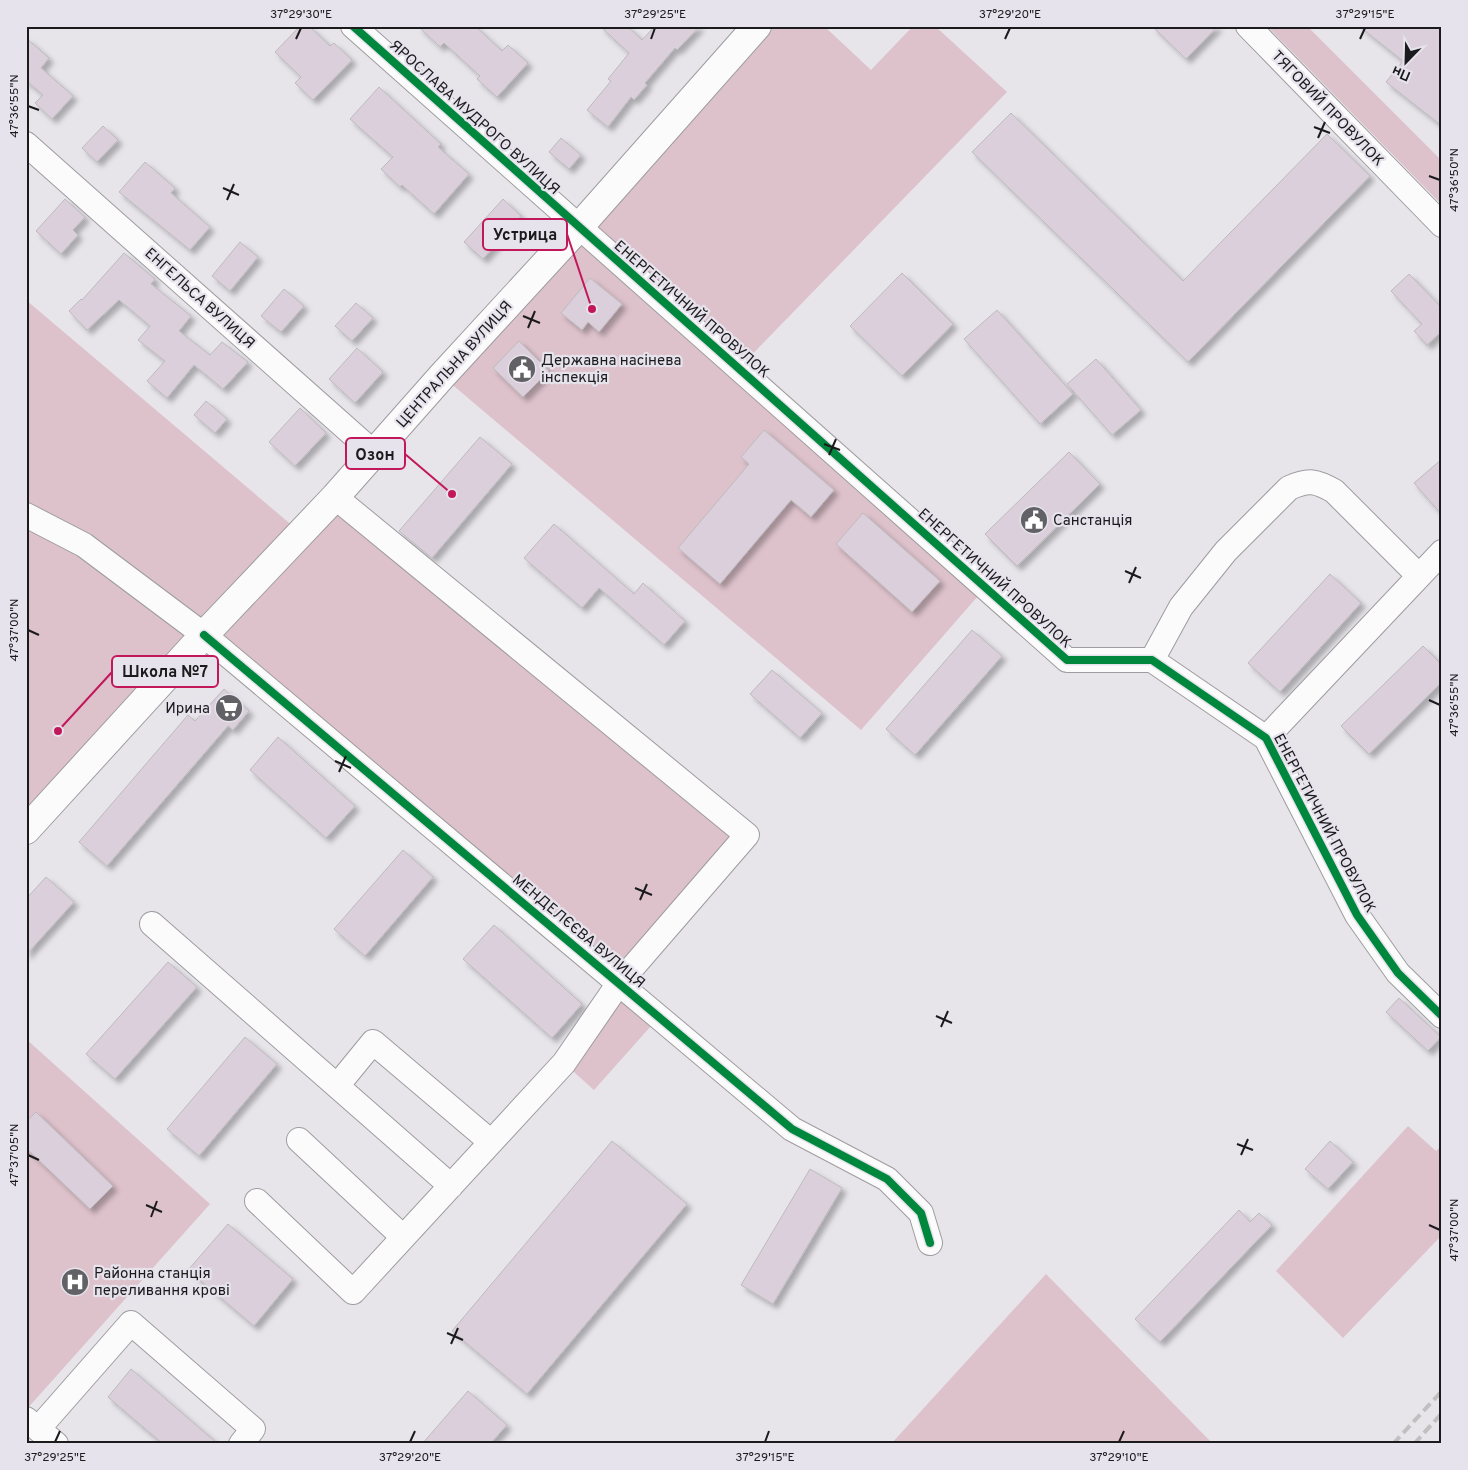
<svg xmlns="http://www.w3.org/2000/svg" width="1468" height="1470" viewBox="0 0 1468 1470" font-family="Overpass,sans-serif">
	<defs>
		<filter id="shadow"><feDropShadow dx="4.5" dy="4.5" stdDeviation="2.5" flood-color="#0004"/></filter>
	</defs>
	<rect width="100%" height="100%" fill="#e7e5ea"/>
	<path fill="#ddc1cb" d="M757,26H824L871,70L913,26H935L1007,92L739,368L985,588L861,730L442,376Z
		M1267,26H1307L1442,161V205Z
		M26,300L301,533L335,497L747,835L619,983L659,1017L594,1090L564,1063L619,983L205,635L26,830Z
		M26,1039L210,1204L26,1410Z
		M1408,1126L1436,1151L1442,1145V1235L1343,1338L1276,1271Z
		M1046,1274L1213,1444H891Z"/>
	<path fill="#dacfda" stroke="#bdbabd" filter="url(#shadow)" d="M300,26H309L330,46L334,43L352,60L313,100L295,83L301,77L275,52Z
		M418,26H475L502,51L508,45L528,63L497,97L477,79L480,76L444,43L440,47Z
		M600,26H627L642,40L655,26H700L677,50L675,48L645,83L647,85L634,100L631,97L608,127L587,110L611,81L608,79L629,53Z
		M1152,26H1218L1186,59Z
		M1359,26H1442V126L1386,82L1403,61Z
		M26,38L49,58L41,68L73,96L52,119L35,103L43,95L28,82L26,84Z
		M379,87L441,144L438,147L469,174L434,214L402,185L400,187L381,169L393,157L350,119Z
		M1011,113L1183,281L1327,134L1370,176L1188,362L972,152Z
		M103,126L118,140L97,162L82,148Z
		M561,138L581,155L569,169L549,152Z
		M145,162L175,188L171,193L210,227L190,250L119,192Z
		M65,199L85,217L73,230L78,235L61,254L36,231Z
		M503,199L521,216L483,259L464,242Z
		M240,242L258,257L230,291L212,276Z
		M124,253L155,279L151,284L191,316L179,331L210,355L222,342L248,362L223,389L194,365L167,398L147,381L165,361L138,340L150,326L119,300L87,330L69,311L81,299L82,300Z
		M902,273L953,324L902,376L850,326Z
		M1409,274L1442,308V331L1427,345L1414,331L1422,324L1391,291Z
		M590,278L622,304L599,332L588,322L582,330L561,313Z
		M284,289L304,306L281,332L261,316Z
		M356,303L373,318L352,341L335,326Z
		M997,310L1073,394L1040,424L964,339Z
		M519,341L549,371L523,397L493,368Z
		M357,348L383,372L355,403L329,379Z
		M1096,359L1141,410L1112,435L1067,384Z
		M206,401L227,419L215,433L194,415Z
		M300,408L326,433L295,466L269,442Z
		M764,430L834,490L811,517L791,500L720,584L678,548L749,464L741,457Z
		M480,437L512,464L432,558L399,531Z
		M1069,452L1100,484L1017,566L985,534Z
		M1442,459V515L1414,483Z
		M863,513L940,581L912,612L836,544Z
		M554,524L634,594L643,583L685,621L664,645L599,588L582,608L524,558Z
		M1330,574L1361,603L1280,692L1248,663Z
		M972,630L1002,656L915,755L886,729Z
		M1423,646L1442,665V682L1369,754L1341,726Z
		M772,670L822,713L800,738L750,694Z
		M224,689L249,711L233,730L228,726L107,866L79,842L188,715L195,721Z
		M278,737L355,806L326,838L250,770Z
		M403,850L433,877L365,956L334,929Z
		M46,877L74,902L26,955V899Z
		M494,925L582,1004L552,1038L463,959Z
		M168,962L197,987L115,1079L86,1054Z
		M1399,998L1441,1037L1428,1051L1386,1012Z
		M245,1037L277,1064L199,1156L167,1129Z
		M36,1112L113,1186L90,1209L26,1148V1122Z
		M612,1141L687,1204L527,1394L452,1331Z
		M1330,1141L1353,1162L1328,1189L1305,1169Z
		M810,1169L842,1188L773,1304L741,1285Z
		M1239,1210L1250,1222L1259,1213L1272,1225L1160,1342L1135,1319Z
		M228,1224L293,1279L254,1326L188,1270Z
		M131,1369L218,1444H163L108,1397Z
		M468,1391L507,1425L490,1444H422Z"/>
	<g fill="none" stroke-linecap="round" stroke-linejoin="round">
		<defs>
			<path id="minor" d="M353,26L1067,660H1152L1266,738L1357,915L1398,973L1442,1016
				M1248,26L1442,225
				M26,144L374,453
				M26,515L84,545L204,635L792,1129L887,1179L921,1213L930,1243
				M1152,660L1181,607L1226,551L1289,488C1309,479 1316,481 1334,491L1419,576
				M1266,738L1442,552
				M152,924L337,1086
				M299,1140L403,1237
				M451,1186L337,1086L373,1042L491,1142
				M257,1201L353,1292L564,1063L619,983L747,835L335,497
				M26,1419L56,1444
				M38,1429L131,1323L253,1429L241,1444"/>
			<path id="major" d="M26,830L204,635L335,497L442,376L579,227L757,26"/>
		</defs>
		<use href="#minor" stroke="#9e9ca0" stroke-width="26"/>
		<use href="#major" stroke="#9e9ca0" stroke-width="30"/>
		<use href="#minor" stroke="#fbfbfc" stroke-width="24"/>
		<use href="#major" stroke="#fbfbfc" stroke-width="28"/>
		<path stroke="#c0c0c1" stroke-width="4" stroke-dasharray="10 5" stroke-linecap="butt" d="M1393,1444L1442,1391
			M1414,1444L1442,1413"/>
		<defs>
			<path id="cycleway" d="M353,26L1067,660H1152L1266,738L1357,915L1398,973L1442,1016
				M204,635L792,1129L887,1179L921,1213L930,1243"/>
		</defs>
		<use href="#cycleway" stroke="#e6e3ec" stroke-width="11"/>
		<use href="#cycleway" stroke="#00873e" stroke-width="8"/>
	</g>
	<path fill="none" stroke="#1b1a1d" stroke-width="2" d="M296,39L301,28M651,39L655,28M1005,39L1010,28M1360,39L1365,28M28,106L39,110M1314,127L1330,133M1318,138L1325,122M1429,176L1440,180M223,188L239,195M227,200L234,184M523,316L540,323M528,328L535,311M824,444L840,450M829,455L836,439M1125,571L1141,578M1129,583L1136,567M28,630L39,635M1429,700L1440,705M335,761L351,768M339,772L346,756M635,888L652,895M640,900L647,884M936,1016L952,1023M941,1027L948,1011M1237,1144L1253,1150M28,1155L39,1160M1241,1155L1248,1139M146,1205L162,1212M151,1217L157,1201M1429,1225L1440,1230M447,1333L463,1340M451,1344L458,1328M55,1442L60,1431M410,1442L415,1431M765,1442L769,1431M1119,1442L1124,1431"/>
	<defs>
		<symbol id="civic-disc" viewBox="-11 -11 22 22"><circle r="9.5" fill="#626165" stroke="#e6e3ec"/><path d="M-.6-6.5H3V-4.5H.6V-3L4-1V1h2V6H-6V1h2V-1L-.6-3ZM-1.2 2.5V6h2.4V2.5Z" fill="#fff"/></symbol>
		<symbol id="supermarket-disc" viewBox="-11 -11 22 22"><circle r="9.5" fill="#626165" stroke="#e6e3ec"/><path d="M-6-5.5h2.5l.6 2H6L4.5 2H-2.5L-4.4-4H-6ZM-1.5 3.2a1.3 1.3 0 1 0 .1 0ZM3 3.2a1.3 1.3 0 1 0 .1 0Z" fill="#fff"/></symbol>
		<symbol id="hospital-disc" viewBox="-11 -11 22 22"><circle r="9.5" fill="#626165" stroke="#e6e3ec"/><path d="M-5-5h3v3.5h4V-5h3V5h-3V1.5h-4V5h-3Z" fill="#fff"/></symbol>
	</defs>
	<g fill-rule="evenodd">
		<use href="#civic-disc" x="506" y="353" width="32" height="32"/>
		<use href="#civic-disc" x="1018" y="504" width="32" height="32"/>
		<use href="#supermarket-disc" x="213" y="692" width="32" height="32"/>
		<use href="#hospital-disc" x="59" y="1266" width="32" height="32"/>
	</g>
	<g text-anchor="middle" stroke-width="4.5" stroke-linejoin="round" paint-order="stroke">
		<g font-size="15" fill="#1b1a1d" stroke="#e6e3ec">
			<text transform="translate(1328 108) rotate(46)" y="5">ТЯГОВИЙ ПРОВУЛОК</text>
			<text transform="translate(475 117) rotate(42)" y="5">ЯРОСЛАВА МУДРОГО ВУЛИЦЯ</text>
			<text transform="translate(200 298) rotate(42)" y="5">ЕНГЕЛЬСА ВУЛИЦЯ</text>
			<text transform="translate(692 309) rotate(41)" y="5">ЕНЕРГЕТИЧНИЙ ПРОВУЛОК</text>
			<text transform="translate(454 364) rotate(-48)" y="5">ЦЕНТРАЛЬНА ВУЛИЦЯ</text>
			<text transform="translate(995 578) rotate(42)" y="5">ЕНЕРГЕТИЧНИЙ ПРОВУЛОК</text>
			<text transform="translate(1325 823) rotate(62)" y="5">ЕНЕРГЕТИЧНИЙ ПРОВУЛОК</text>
			<text transform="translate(579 931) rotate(40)" y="5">МЕНДЕЛЄЄВА ВУЛИЦЯ</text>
		</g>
		<g font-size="15" fill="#1b1a1d" stroke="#e6e3ec" text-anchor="start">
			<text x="541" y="365">Державна насiнева<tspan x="541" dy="17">iнспекцiя</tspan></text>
			<text x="1053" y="525">Санстанція</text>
			<text x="210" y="713" text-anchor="end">Ирина</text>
			<text x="94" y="1278">Районна станція<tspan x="94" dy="17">переливання крові</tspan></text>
		</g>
	</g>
	<path fill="none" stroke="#c2185b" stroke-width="2" d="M592 309L567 234M452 494L405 454M58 731L112 672"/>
	<g fill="#c2185b" stroke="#e6e3ec" stroke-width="2">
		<circle cx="592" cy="309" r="5"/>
		<circle cx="452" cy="494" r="5"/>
		<circle cx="58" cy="731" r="5"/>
	</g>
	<g fill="#e6e3ec" stroke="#c2185b" stroke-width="2">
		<rect x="483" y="219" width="84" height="31" rx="5"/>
		<rect x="346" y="438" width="59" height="31" rx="5"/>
		<rect x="112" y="656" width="106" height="31" rx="5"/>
	</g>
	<g font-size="16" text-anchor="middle" font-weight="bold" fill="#1b1a1d">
		<text x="525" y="240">Устрица</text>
		<text x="375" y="460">Озон</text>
		<text x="165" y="677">Школа №7</text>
	</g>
	<rect width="1468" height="1470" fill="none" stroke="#e6e3ec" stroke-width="55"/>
	<g transform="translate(1406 62) rotate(203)" stroke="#e6e3ec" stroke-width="4" paint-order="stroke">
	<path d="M0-4L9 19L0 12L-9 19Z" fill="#1b1a1d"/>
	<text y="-8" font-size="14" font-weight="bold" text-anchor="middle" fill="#1b1a1d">Пн</text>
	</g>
	<rect x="28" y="28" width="1412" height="1414" fill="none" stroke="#1b1a1d" stroke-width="2"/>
	<g font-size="12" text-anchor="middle" fill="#1b1a1d">
		<text x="301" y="18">37°29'30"E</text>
		<text x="655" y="18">37°29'25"E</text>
		<text x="1010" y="18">37°29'20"E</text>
		<text x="1365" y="18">37°29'15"E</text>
		<text transform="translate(14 106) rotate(-90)" y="4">47°36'55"N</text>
		<text transform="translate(1454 180) rotate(-90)" y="4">47°36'50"N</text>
		<text transform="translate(14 630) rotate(-90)" y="4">47°37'00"N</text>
		<text transform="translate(1454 705) rotate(-90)" y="4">47°36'55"N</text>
		<text transform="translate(14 1155) rotate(-90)" y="4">47°37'05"N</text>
		<text transform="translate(1454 1230) rotate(-90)" y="4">47°37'00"N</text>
		<text x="55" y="1461">37°29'25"E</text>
		<text x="410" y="1461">37°29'20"E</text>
		<text x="765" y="1461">37°29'15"E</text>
		<text x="1119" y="1461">37°29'10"E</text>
	</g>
</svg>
